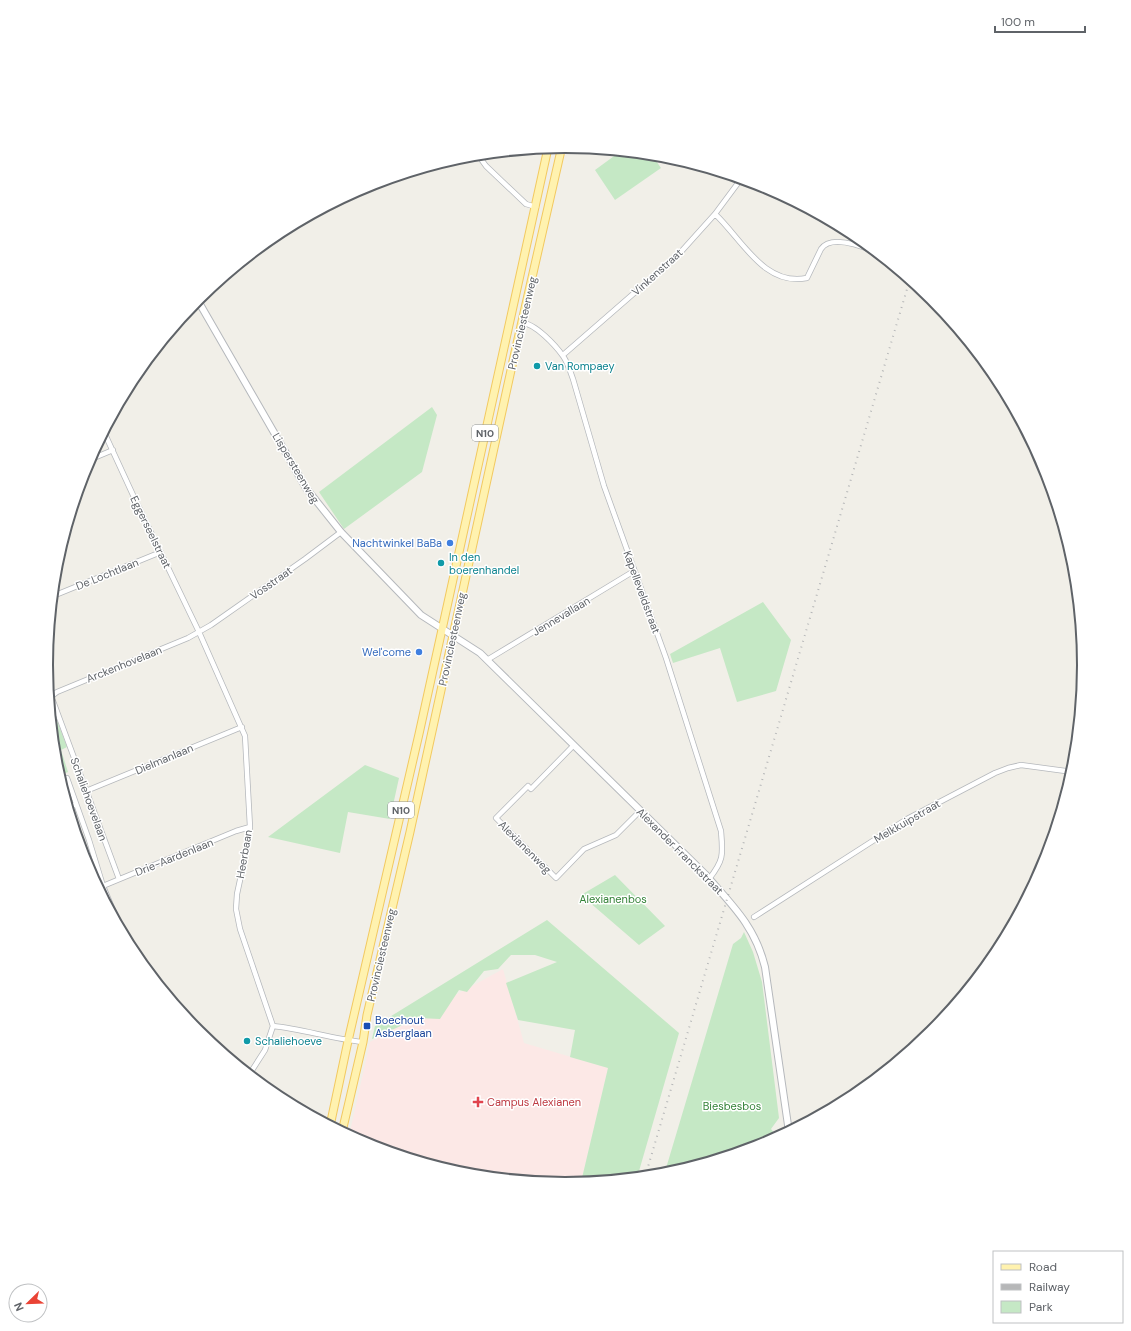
<svg xmlns="http://www.w3.org/2000/svg" width="1131" height="1331" viewBox="0 0 1131 1331" font-family="'DM Sans',sans-serif">
	<rect width="100%" height="100%" fill="#f1efe8"/>
	<path fill="#fce8e6" d="M503,969L524,1043L608,1068L582,1178L586,1183L565,1185L464,1175L366,1145L349,1136L370,1042Z"/>
	<path fill="#c5e8c5" d="M621,151L652,155L661,168L615,200L595,170Z
		M432,407L437,415L422,472L344,529L319,492Z
		M763,602L791,640L776,691L737,702L720,648L673,663L670,654Z
		M53,710L67,747L61,750L68,772L60,775L56,765L50,711Z
		M365,765L399,778L390,819L348,812L340,853L268,837Z
		M615,875L665,926L639,945L581,895Z
		M547,920L679,1033L637,1178L586,1183L582,1178L608,1068L570,1057L575,1030L518,1020L506,983L557,962L535,955H511L498,969L484,971L467,992L459,990L440,1019L418,1018L372,1039L375,1026Z
		M744,932L753,952L762,982L779,1118L771,1129L778,1138L764,1146L664,1175L733,944L741,938Z"/>
	<g fill="none" stroke-linecap="round" stroke-linejoin="round">
		<defs>
			<path id="minor" d="M478,155L486,166L526,204L536,207
				M715,214C741,238 764,287 807,278L821,249C831,234 864,247 876,252
				M522,323C535,323 556,346 563,356C568,363 570,371 573,379L604,486L666,658L721,831C723,855 724,860 709,879
				M563,355L679,254L715,214L741,179
				M104,432L133,495L199,632L245,736L250,827L248,843L237,894L236,909L240,929L273,1026L265,1050L249,1075
				M89,460L113,450
				M53,596L161,552
				M487,660L634,571
				M49,697L53,701L119,879
				M49,698L57,692L188,638L211,625L305,559L341,532
				M574,745L531,789L528,786L496,818L556,878L584,849L616,835L640,811
				M67,778L89,840L103,886L122,932
				M86,791L242,727
				M68,808L76,804
				M98,888L236,831L250,827
				M754,917L907,819L995,773L1008,768L1021,765L1073,772
				M273,1026C303,1029 332,1039 363,1042"/>
			<path id="tertiary" d="M197,299L306,488L341,532L421,615L480,653L705,874C732,905 755,926 765,967L789,1132"/>
			<path id="primary" d="M330,1126L348,1041L419,734L548,148
				M342,1132L363,1042L367,1015L410,832L515,352L562,146"/>
		</defs>
		<use href="#minor" stroke="#b5b8bc" stroke-width="6"/>
		<use href="#tertiary" stroke="#b5b8bc" stroke-width="8"/>
		<use href="#primary" stroke="#f2c960" stroke-width="9"/>
		<use href="#minor" stroke="#fff" stroke-width="4.5"/>
		<use href="#tertiary" stroke="#fff" stroke-width="6"/>
		<use href="#primary" stroke="#fff2af" stroke-width="7"/>
		<path stroke="#b6b7b8" stroke-width="2" stroke-dasharray="1 5" stroke-linecap="butt" d="M645,1177L910,279"/>
	</g>
	<g fill="#0f9aa8" stroke="#fff" stroke-width="1.5">
		<circle cx="537" cy="366" r="4"/>
		<circle cx="441" cy="563" r="4"/>
		<circle cx="247" cy="1041" r="4"/>
	</g>
	<g fill="#3f7fe0" stroke="#fff" stroke-width="1.5">
		<circle cx="450" cy="543" r="4"/>
		<circle cx="419" cy="652" r="4"/>
	</g>
	<rect fill="#1a4fb4" stroke="#fff" stroke-width="1.5" x="363" y="1022" width="8" height="8" rx="2"/>
	<path fill="#e0444e" stroke="#fff" stroke-width="1.5" d="M476 1096h4v4h4v4h-4v4h-4v-4h-4v-4h4z"/>
	<g text-anchor="middle" stroke-width="3" stroke-linejoin="round" paint-order="stroke">
		<g fill="#fff" stroke="#8f9295" stroke-width="1">
			<rect x="472" y="425" width="26" height="16" rx="3"/>
			<rect x="388" y="802" width="26" height="16" rx="3"/>
		</g>
		<g font-size="10" font-weight="bold" fill="#5f6368">
			<text x="485" y="437">N10</text>
			<text x="401" y="814">N10</text>
		</g>
		<g font-size="11" fill="#5f6368" stroke="#fff">
			<text transform="translate(657 272) rotate(-42)" y="4">Vinkenstraat</text>
			<text transform="translate(522 323) rotate(-77)" y="4">Provinciesteenweg</text>
			<text transform="translate(296 468) rotate(59)" y="4">Lispersteenweg</text>
			<text transform="translate(151 532) rotate(64)" y="4">Eggerseelstraat</text>
			<text transform="translate(107 574) rotate(-22)" y="4">De Lochtlaan</text>
			<text transform="translate(271 583) rotate(-35)" y="4">Vosstraat</text>
			<text transform="translate(642 592) rotate(70)" y="4">Kapelleveldstraat</text>
			<text transform="translate(561 616) rotate(-31)" y="4">Jennevallaan</text>
			<text transform="translate(452 639) rotate(-78)" y="4">Provinciesteenweg</text>
			<text transform="translate(124 664) rotate(-22)" y="4">Arckenhovelaan</text>
			<text transform="translate(164 759) rotate(-23)" y="4">Dielmanlaan</text>
			<text transform="translate(89 799) rotate(70)" y="4">Schaliehoevelaan</text>
			<text transform="translate(907 821) rotate(-30)" y="4">Melkkuipstraat</text>
			<text transform="translate(525 847) rotate(45)" y="4">Alexianenweg</text>
			<text transform="translate(680 851) rotate(45)" y="4">Alexander Franckstraat</text>
			<text transform="translate(244 854) rotate(-80)" y="4">Heerbaan</text>
			<text transform="translate(174 857) rotate(-22)" y="4">Drie-Aardenlaan</text>
			<text transform="translate(381 955) rotate(-77)" y="4">Provinciesteenweg</text>
		</g>
		<g font-size="11" fill="#0d838f" stroke="#fff" text-anchor="start">
			<text x="545" y="370">Van Rompaey</text>
			<text x="449" y="561">In den<tspan x="449" dy="13">boerenhandel</tspan></text>
			<text x="255" y="1045">Schaliehoeve</text>
		</g>
		<g font-size="11" fill="#366cbe" stroke="#fff" text-anchor="end">
			<text x="442" y="547">Nachtwinkel BaBa</text>
			<text x="411" y="656">Wel'come</text>
		</g>
		<g font-size="11" fill="#348238" stroke="#fff">
			<text x="613" y="903">Alexianenbos</text>
			<text x="732" y="1110">Biesbesbos</text>
		</g>
		<g font-size="11" fill="#164399" stroke="#fff" text-anchor="start">
			<text x="375" y="1024">Boechout<tspan x="375" dy="13">Asberglaan</tspan></text>
		</g>
		<g font-size="11" fill="#be3a42" stroke="#fff" text-anchor="start">
			<text x="487" y="1106">Campus Alexianen</text>
		</g>
	</g>
	<path d="M0 0H1131V1331H0ZM53 665a512 512 0 1 1 1024 0a512 512 0 1 1-1024 0Z" fill="#fff" fill-rule="evenodd"/>
	<path fill="none" stroke="#5f6368" stroke-width="2" d="M53 665a512 512 0 1 1 1024 0a512 512 0 1 1-1024 0Z"/>
	<rect x="993" y="1251" width="130" height="72" fill="#ffffff" stroke="#bfc1c3"/>
	<rect x="1001" y="1264" width="20" height="6" fill="#fff2af" stroke="#bfc1c3"/>
	<text x="1029" y="1271" font-size="12" fill="#5f6368">Road</text>
	<rect x="1001" y="1284" width="20" height="6" fill="#b6b7b8" stroke="#bfc1c3"/>
	<text x="1029" y="1291" font-size="12" fill="#5f6368">Railway</text>
	<rect x="1001" y="1301" width="20" height="12" fill="#c5e8c5" stroke="#bfc1c3"/>
	<text x="1029" y="1311" font-size="12" fill="#5f6368">Park</text>
	<g transform="translate(28 1303) rotate(247)"><circle r="19" fill="#ffffff" stroke="#bfc1c3"/>
	<path d="M0-3L7 15L0 10L-7 15Z" fill="#ea4335"/>
	<text y="-6" font-size="11" font-weight="bold" text-anchor="middle" fill="#5f6368">N</text>
	</g>
	<path d="M995 26v6h90v-6" fill="none" stroke="#5f6368" stroke-width="2"/>
	<text x="1001" y="26" font-size="12" fill="#5f6368" stroke="#ffffff" stroke-width="3" paint-order="stroke">100 m</text>
</svg>
